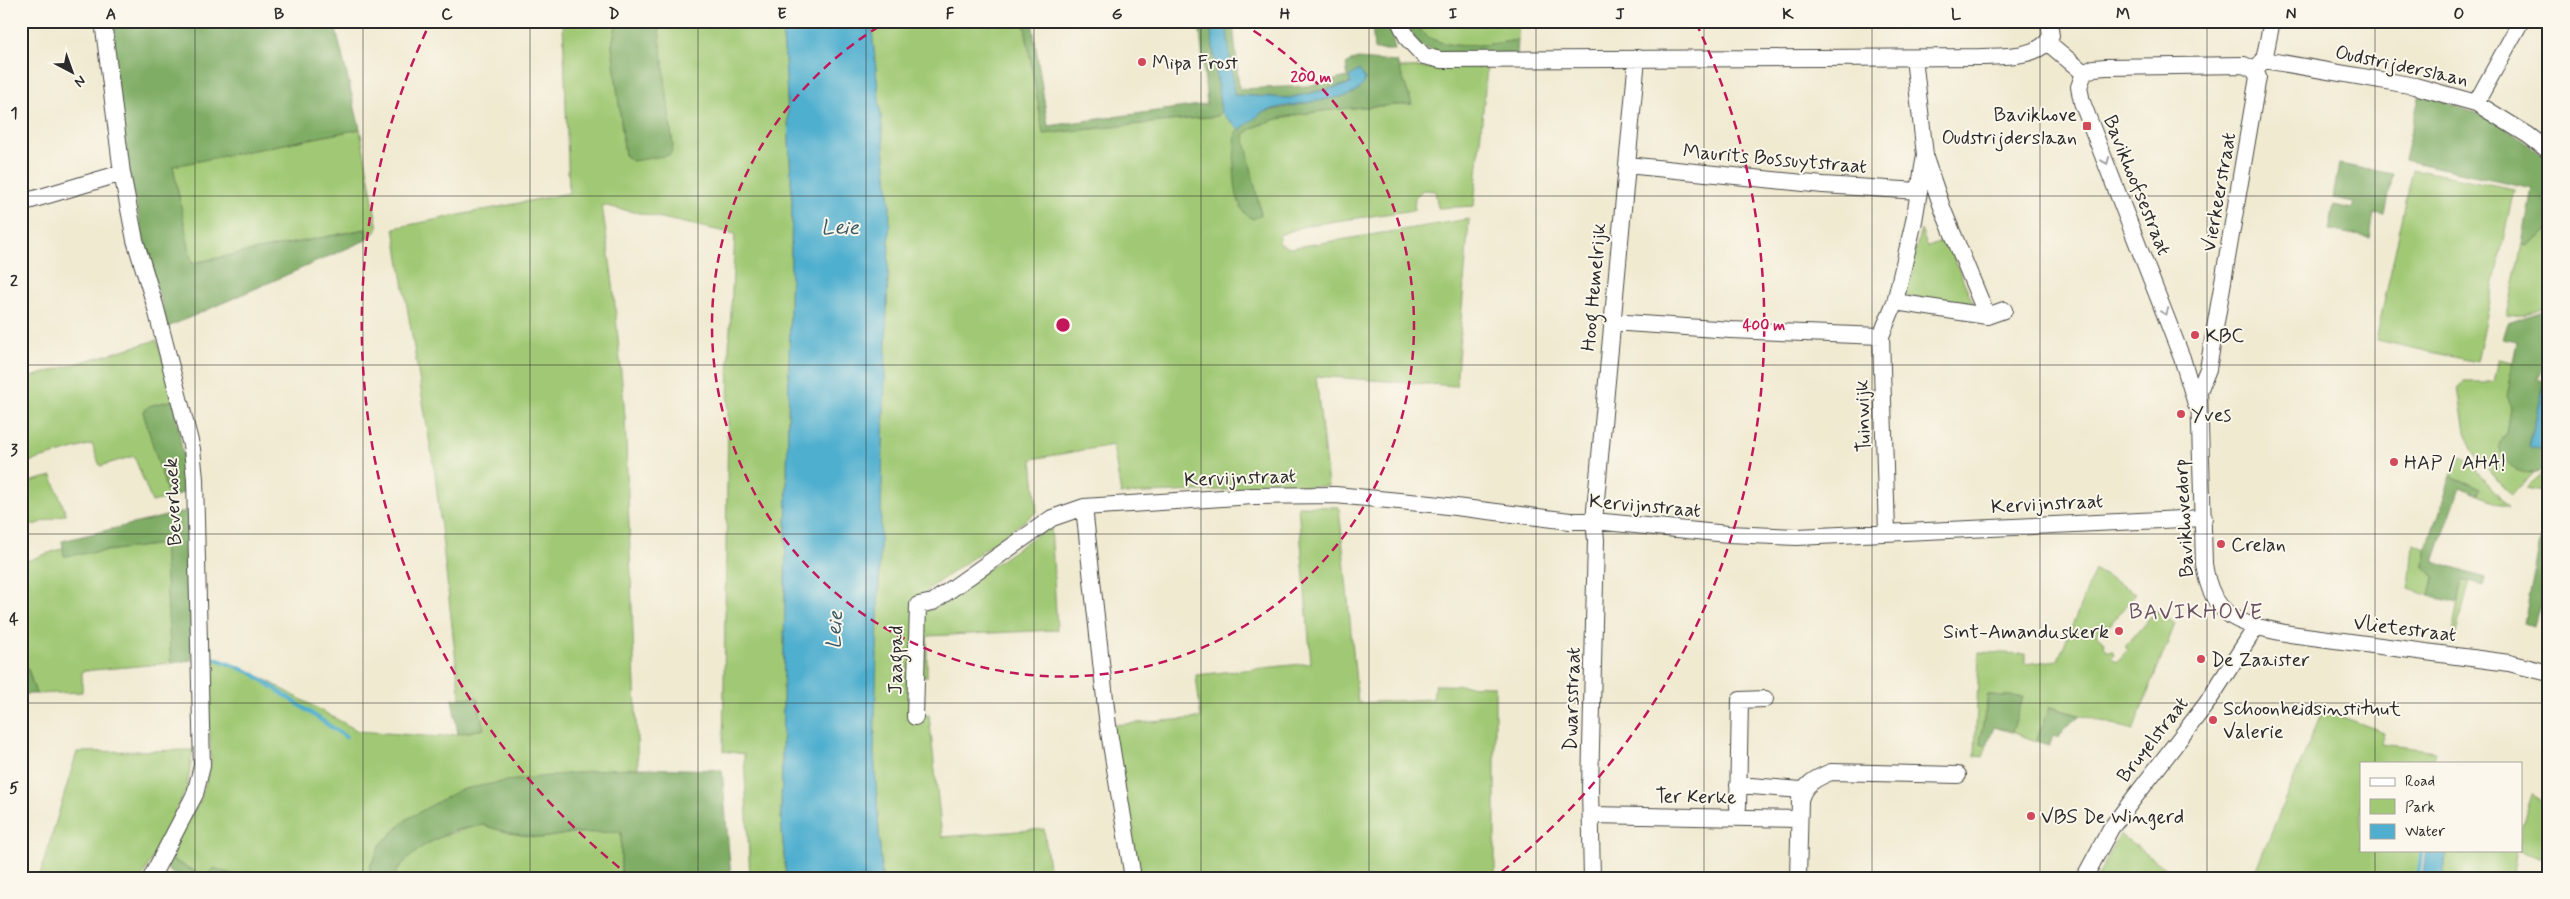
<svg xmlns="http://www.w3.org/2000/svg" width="2570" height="899" viewBox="0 0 2570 899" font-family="Mynerve,sans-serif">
	<rect width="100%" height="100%" fill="#fbf7ec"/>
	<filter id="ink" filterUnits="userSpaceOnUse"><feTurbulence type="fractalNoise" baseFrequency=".02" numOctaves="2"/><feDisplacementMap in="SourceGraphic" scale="10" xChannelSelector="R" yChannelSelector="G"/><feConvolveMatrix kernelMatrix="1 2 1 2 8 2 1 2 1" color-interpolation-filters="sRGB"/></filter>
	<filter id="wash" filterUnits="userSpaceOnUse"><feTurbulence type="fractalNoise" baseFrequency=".0096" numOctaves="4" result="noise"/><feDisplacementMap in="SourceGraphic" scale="20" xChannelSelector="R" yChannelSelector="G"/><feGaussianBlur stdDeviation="1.12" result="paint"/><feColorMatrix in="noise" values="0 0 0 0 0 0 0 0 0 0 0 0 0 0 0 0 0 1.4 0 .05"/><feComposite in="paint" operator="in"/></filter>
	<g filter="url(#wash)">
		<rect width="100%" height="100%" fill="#f0ead1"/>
		<path fill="#a1c974" stroke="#667a50" d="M563,21H623L616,26L612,45L625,156L673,147L659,29L656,21H781L785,58L792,199L781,818L786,878H750L744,754L723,751L729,349L735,234L602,205L613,283L625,416L638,768L609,769L407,819L381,844L370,867V878H242L214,868L205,877L167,857L201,799L211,762L206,655L259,676L358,731L440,737L484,729L477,698H460L435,474L394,228L569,193Z
			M871,21H1024L1044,134L1218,116L1221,112L1239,130L1236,132L1261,214L1243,135C1270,109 1373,107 1412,104L1399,68L1487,67L1474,206L1438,208L1435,191L1423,190L1415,197L1414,210L1308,225L1279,235V243L1290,248L1469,219L1456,386L1316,376L1328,486L1121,494L1113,445L1032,459L1037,512L927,590L928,611L1051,525L1057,630L927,636V677H920V717L929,715L942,837L1044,829L1050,876L1090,878H882L874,753L890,205Z
			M1412,21H1518V40C1484,45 1434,56 1412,21Z
			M360,129L378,229L366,240L365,229L192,263L173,166Z
			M2413,169L2514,189L2477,362L2376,340Z
			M2549,229V305L2524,315L2507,316L2522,244L2526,246Z
			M1921,230L1928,247L1946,240L1973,303L1969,306L1905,296L1904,291Z
			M157,340L174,400L149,406L143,412L169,498L152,502L134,456L100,466L92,444L21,464V380Z
			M2499,359L2512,362L2511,407L2507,434L2501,438L2528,473L2535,472L2511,495L2474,454L2465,432L2458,387L2464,382H2494Z
			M2458,455L2468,461L2509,507L2478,495L2480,488L2451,476Z
			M2549,468V492L2526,488L2547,469Z
			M52,476L66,514L21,529V484Z
			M1298,506L1339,507L1358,703L1433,699L1435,685L1495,686V878H1136L1111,725L1201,718L1196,675L1311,663Z
			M164,544L171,663L82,671V692L36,694L28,669L21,671V563L63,548L65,556Z
			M2413,544L2426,549L2425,566L2434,578L2430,596L2409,589Z
			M2095,570L2136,593L2108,627L2104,625L2096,635L2105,642L2104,647L2109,651L2112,650L2114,654L2111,657L2117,662L2128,649L2125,647L2151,616L2155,617L2157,615L2156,609L2175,624L2133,730L2051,707L2036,741L2012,732L2023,697L1988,695L1980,743L1987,745L1983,757L1975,756L1979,652L2025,654V664L2058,660Z
			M2462,580L2470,582L2453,644H2450Z
			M2323,710L2384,732L2381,744L2436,751L2433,763H2361V850H2422L2418,878H2252Z
			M193,750L187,788L142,878H39L77,752Z
			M2532,795L2549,804V861L2517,850L2512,878H2443L2447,850H2521V828Z
			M483,825L509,833L542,838L573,833L621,832V878H393C411,844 448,832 483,825Z
			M2120,834L2179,878H2097Z"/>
		<path fill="#80ad66" stroke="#566c48" d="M107,21H334L360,129L173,166L192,263L366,229V240L168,327L144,240L128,167Z
			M623,21H656L659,29L673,147L670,155L633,161L625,156L612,45L616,26Z
			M1024,21H1032L1048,126L1207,104L1199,21H1210L1221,112L1218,116L1043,134Z
			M1226,21H1233L1239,89L1307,86L1348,77L1346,65C1349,62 1352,60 1357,59C1359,59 1395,62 1397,62L1412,104C1374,107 1269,109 1244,135L1261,215L1253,219C1229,211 1234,152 1236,132L1263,112L1355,93L1351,83L1289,98L1233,95Z
			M1372,21H1389L1395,50H1374Z
			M1404,21H1412C1434,56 1484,45 1518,40L1517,57L1442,55L1419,45Z
			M2420,93L2497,121L2549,161V229L2526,246L2522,244L2532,188L2404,160Z
			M2339,164L2393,174L2385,215L2374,213L2370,238L2329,230L2334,205L2352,209L2354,202L2333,198Z
			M2549,309V356L2538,379L2545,381L2529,446L2549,450V468C2525,479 2503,471 2499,444L2507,433L2511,407L2506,396L2517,342L2503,339L2508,323Z
			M174,400L188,485L185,492L169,498L143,412L149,406Z
			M2451,476L2480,488L2478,495L2460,487L2434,562L2485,578L2483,586L2462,580L2457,603L2430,596L2434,578L2425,566L2426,549Z
			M2546,491L2549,492V579L2533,626L2524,623L2547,508L2543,507Z
			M187,511L192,660L171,663L164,544L64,556L62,541Z
			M28,669L36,694H21V671Z
			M1988,695L2023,697L2012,732L1994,727L1987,745L1980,743Z
			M477,697L484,729L458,734L452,699Z
			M2050,707L2080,716L2065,727L2059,738L2053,736L2049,745L2036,741Z
			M638,768L722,770L731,878H621V832L573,833L542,838L509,833L483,825L452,831L423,846L400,866L393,878H370V867L381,844L407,819L459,790L506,781L609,769Z
			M167,857L205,877L214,868L242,878H178L163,866Z"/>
		<path fill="#50afcf" stroke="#3e6d7d" d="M781,21H871L890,205L874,753L882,878H786L781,818L792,199L785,58Z
			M1210,21H1226L1234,95L1289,98L1351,84L1349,77L1359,70L1365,79C1364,88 1354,93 1346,96L1281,107L1263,112L1239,130L1221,112Z
			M2549,372V448L2529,447L2545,381Z
			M2426,850H2447L2443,878H2422Z"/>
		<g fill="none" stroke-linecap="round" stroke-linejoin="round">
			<path stroke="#50afcf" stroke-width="4" d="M214,658L252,673L346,737
				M2418,878L2422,850"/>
		</g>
	</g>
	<g filter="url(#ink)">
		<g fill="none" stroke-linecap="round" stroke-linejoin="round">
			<defs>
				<path id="minor" d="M103,21L122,173L135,240L155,305L192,449L195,479L202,766L195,794L151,878
					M1399,21L1408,39L1424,56L1441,60L1980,57C2000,56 2033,58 2047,42
					M2049,21L2051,36L2047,42L2084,73
					M2264,60L2415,86L2476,103L2528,135L2549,151
					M2256,68L2264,60L2272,21
					M2084,73L2094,68L2106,67L2244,65L2254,70L2258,77L2208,369L2199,391L2204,564C2212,620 2241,624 2290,634L2509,663L2549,673
					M2084,73L2079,87L2082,102L2182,358L2196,404
					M2476,103L2521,21
					M1925,158L1943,210L1987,316
					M1627,165L1823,185L1919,191
					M21,203L122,173
					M1895,302L1987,316L2004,310
					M1611,322L1731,330L1881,336
					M1084,507L1108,726L1133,878
					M1887,533L1881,336L1895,302L1914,221L1925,155L1914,58
					M915,717L918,605L933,602L1052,518L1084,507L1253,496L1335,495L1431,504L1570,521H1594L1728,534L1797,537L2204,518
					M1738,785L1802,790
					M1738,807L1740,700L1765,699
					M1591,815L1799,819
					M1592,878L1590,789L1596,540L1594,521L1637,58
					M1798,878L1800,800C1804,784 1816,778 1831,772L1958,775
					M2084,878L2111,828L2207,703L2256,627"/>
			</defs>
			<use href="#minor" stroke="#494844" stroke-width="18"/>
			<use href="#minor" stroke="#fff" stroke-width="16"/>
		</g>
		<defs><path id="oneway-chevron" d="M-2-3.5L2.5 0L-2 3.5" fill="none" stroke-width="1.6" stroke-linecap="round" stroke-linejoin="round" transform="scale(1.25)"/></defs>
		<g stroke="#a0a0a0">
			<use href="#oneway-chevron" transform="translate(2106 161) rotate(68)"/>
			<use href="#oneway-chevron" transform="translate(2165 312) rotate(69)"/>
		</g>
	</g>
	<path fill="none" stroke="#2b2b2b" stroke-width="1" stroke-opacity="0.55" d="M195,21V878M363,21V878M530,21V878M698,21V878M866,21V878M1034,21V878M1201,21V878M1369,21V878M1536,21V878M1704,21V878M1872,21V878M2040,21V878M2207,21V878M2375,21V763M21,196H2549M21,365H2549M21,534H2549M21,703H2549M2375,850V878"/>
	<g fill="none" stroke="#c2185b" stroke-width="2.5" stroke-dasharray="9 6">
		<path d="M1241 23A351 351 0 1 1 885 23"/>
		<path d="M631 877A701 701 0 0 1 430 23M1696 23A701 701 0 0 1 1495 877"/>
	</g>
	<g fill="#d1495b" stroke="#fbf7ec" stroke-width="2">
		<circle cx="1142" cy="62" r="5"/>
		<rect x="2082" y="121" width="10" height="10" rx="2.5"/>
		<circle cx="2195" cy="335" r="5"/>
		<circle cx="2181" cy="414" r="5"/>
		<circle cx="2394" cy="462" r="5"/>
		<circle cx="2221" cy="544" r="5"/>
		<circle cx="2119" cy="631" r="5"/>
		<circle cx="2201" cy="659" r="5"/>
		<circle cx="2213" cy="720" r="5"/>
		<circle cx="2031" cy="816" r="5"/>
	</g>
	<g text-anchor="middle" stroke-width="4" stroke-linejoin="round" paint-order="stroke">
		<g font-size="20" fill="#2b2b2b" stroke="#fbf7ec" text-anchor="start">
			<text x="1152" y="69">Mipa Frost</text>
			<text x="2077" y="121" text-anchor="end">Bavikhove<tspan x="2077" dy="23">Oudstrijderslaan</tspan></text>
			<text x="2205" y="342">KBC</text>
			<text x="2191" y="421">Yves</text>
			<text x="2404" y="469">HAP / AHA!</text>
			<text x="2231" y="551">Crelan</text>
			<text x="2109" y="638" text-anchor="end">Sint-Amanduskerk</text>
			<text x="2211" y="666">De Zaaister</text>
			<text x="2223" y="715">Schoonheidsinstituut<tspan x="2223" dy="23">Valerie</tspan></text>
			<text x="2041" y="823">VBS De Wingerd</text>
		</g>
		<g font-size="20" fill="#2b2b2b" stroke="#fbf7ec">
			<text transform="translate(2402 65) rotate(12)" y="7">Oudstrijderslaan</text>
			<text transform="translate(1775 158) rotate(5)" y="7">Maurits Bossuytstraat</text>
			<text transform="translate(2138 185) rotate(68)" y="7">Bavikhoofsestraat</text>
			<text transform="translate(2218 192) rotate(-80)" y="7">Vierkeerstraat</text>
			<text transform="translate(1593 287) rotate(-85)" y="7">Hoog Hemelrijk</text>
			<text transform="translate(1862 416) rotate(-92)" y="7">Tuinwijk</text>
			<text transform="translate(1240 477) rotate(-2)" y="7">Kervijnstraat</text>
			<text transform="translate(172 502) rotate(-93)" y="7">Beverhoek</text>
			<text transform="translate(2047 503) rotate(-3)" y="7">Kervijnstraat</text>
			<text transform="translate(1645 505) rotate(5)" y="7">Kervijnstraat</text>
			<text transform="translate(2183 518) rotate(-93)" y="7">Bavikhovedorp</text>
			<text transform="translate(2405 628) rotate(7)" y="7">Vlietestraat</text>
			<text transform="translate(895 660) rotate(-89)" y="7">Jaagpad</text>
			<text transform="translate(1571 699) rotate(-88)" y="7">Dwarsstraat</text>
			<text transform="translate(2152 739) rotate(-52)" y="7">Bruyelstraat</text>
			<text transform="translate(1696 796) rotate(1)" y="7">Ter Kerke</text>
		</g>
		<g font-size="21" font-style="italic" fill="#385964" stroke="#fbf7ec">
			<text x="840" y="234">Leie</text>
			<text transform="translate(834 630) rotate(-87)" y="7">Leie</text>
		</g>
		<g font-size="22" letter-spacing="1" fill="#6c5364" stroke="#fbf7ec">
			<text x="2196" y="619">BAVIKHOVE</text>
		</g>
	</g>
	<circle cx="1063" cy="325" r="8" fill="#c2185b" stroke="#fbf7ec" stroke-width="2.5"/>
	<g font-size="15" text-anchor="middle" font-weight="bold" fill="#c2185b" stroke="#fbf7ec" stroke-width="4" stroke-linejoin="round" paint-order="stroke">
		<text x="1311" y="82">200 m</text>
		<text x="1764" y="330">400 m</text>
	</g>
	<rect width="2570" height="899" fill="none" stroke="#fbf7ec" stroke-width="55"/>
	<rect x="2360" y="762" width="162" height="90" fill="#fbf7ec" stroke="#a8a59f"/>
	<rect x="2370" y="778" width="25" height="8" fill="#ffffff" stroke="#a8a59f"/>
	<text x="2405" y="786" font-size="15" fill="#2b2b2b">Road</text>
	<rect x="2370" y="799" width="25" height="15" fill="#a1c974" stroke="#a8a59f"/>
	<text x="2405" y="812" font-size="15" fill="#2b2b2b">Park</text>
	<rect x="2370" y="824" width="25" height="15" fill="#50afcf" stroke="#a8a59f"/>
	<text x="2405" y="836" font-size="15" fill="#2b2b2b">Water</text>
	<g transform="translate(72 72) rotate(139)" stroke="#fbf7ec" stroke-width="4" paint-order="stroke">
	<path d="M0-4L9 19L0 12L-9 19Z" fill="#2b2b2b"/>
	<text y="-8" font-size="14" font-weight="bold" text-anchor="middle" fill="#2b2b2b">N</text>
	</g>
	<rect x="28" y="28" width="2514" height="844" fill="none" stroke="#2b2b2b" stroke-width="2"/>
	<g font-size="16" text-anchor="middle" font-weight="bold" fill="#2b2b2b">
		<text x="111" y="19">A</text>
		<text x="279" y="19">B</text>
		<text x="447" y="19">C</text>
		<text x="614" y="19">D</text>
		<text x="782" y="19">E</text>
		<text x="950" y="19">F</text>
		<text x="1117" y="19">G</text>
		<text x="1285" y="19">H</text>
		<text x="1453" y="19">I</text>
		<text x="1620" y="19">J</text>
		<text x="1788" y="19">K</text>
		<text x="1956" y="19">L</text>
		<text x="2123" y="19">M</text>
		<text x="2291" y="19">N</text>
		<text x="2459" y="19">O</text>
		<text x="14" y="118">1</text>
		<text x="14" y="286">2</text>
		<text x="14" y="455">3</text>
		<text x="14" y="624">4</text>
		<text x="14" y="793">5</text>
	</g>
</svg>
